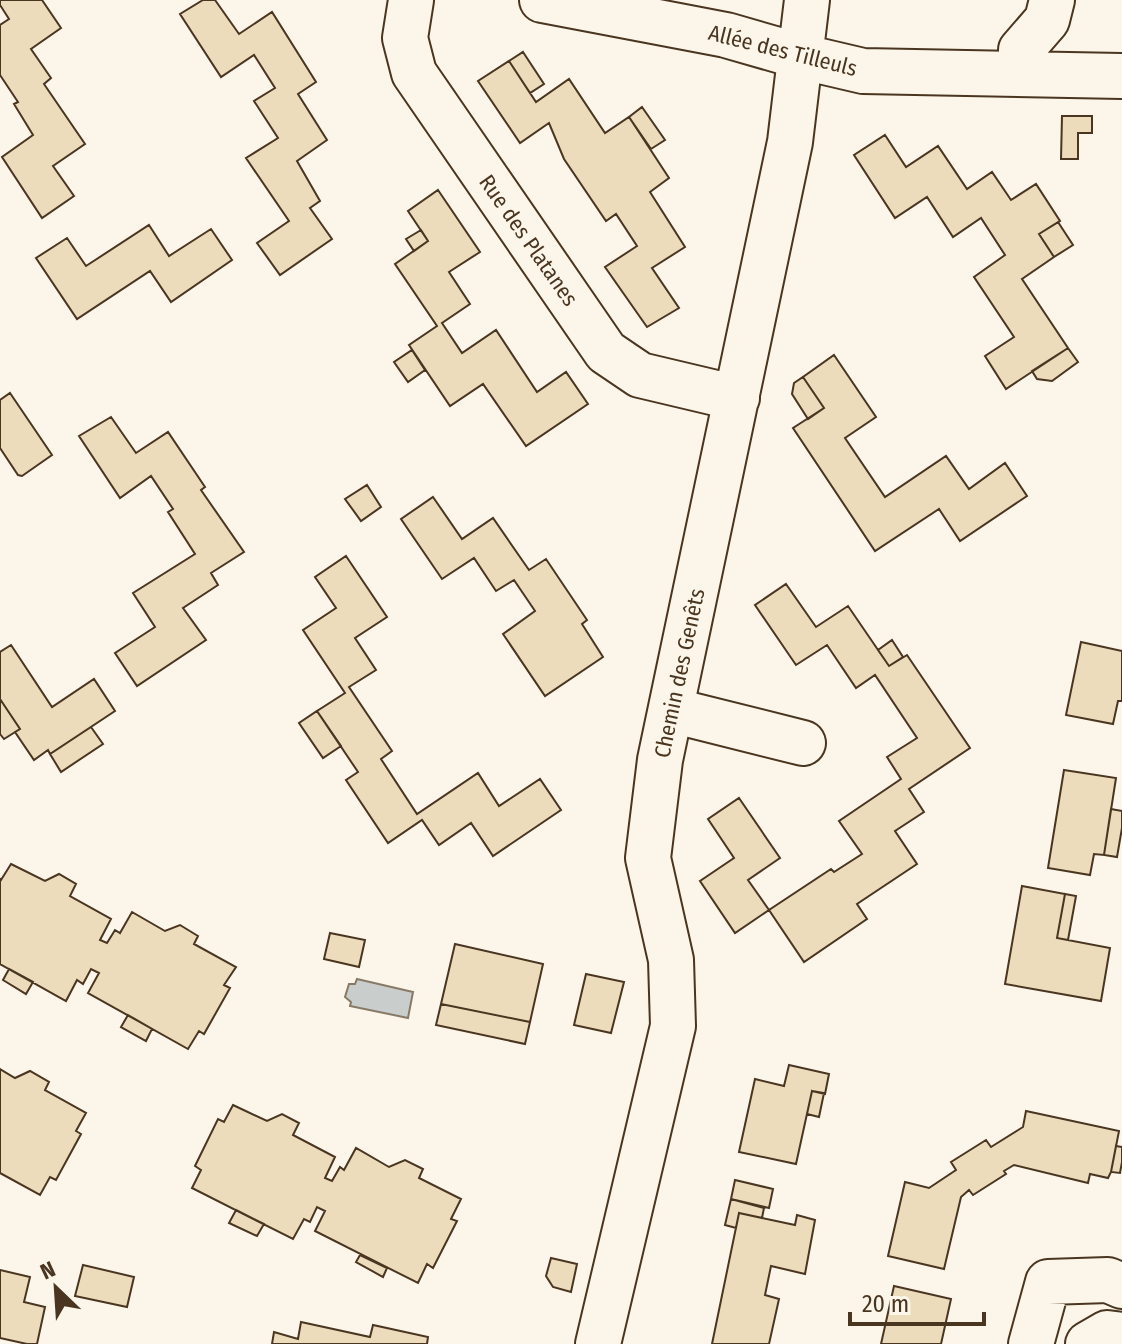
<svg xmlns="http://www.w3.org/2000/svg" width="1122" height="1344" viewBox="0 0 1122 1344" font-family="'Fira Sans Condensed',sans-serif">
	<rect width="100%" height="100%" fill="#fbf6e9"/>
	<path fill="#c9cecd" stroke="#887966" stroke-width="2" d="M357,979L413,992L408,1018L350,1006L351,1002L345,997L349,984H355Z"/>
	<path fill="#ecdcbc" stroke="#4a3520" stroke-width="2" d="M0,0H42L61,28L31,49L51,78L44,84L85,144L53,166L74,196L42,218L2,157L33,135L14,104L18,102L0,75V25L9,19L0,5Z
		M203,0H215L239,34L272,12L316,82L298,94L327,140L297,161L320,201L310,208L332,239L280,275L257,243L289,221L246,158L278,138L254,101L275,88L254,55L221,77L180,14Z
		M523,52L544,84L530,93L509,61Z
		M509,61L536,102L569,79L605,133L629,117L669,178L650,192L685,247L652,268L679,308L647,327L605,267L637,246L616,214L606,221L564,159L549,123L520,143L478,81Z
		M642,107L665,140L651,149L629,117Z
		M1062,116H1092V133H1078V159H1061Z
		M885,135L906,167L938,146L967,189L992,172L1011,200L1036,184L1060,221L1039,234L1054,257L1022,279L1068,348L1006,389L985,356L1014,337L974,277L1005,255L981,218L953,237L927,197L895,218L854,155Z
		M438,190L480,252L449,272L470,304L442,323L462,353L496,330L537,392L566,372L588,404L526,446L483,384L450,406L409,345L437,326L395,264L428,241L408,211Z
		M1058,222L1073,245L1054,257L1039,234Z
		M149,225L169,256L211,229L232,260L171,302L150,271L77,319L36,258L67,238L86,266Z
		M421,230L428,241L414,251L406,239Z
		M1068,348L1078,362L1052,381L1037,379L1032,371Z
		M412,350L425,370L408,382L394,362Z
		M834,355L876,417L845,438L885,497L946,456L969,489L1005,463L1027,496L960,541L939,509L875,551L793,428L824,408L803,377Z
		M803,377L824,408L808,419L792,394L794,383Z
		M10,393L52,455L22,476L18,475L0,448V400Z
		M111,417L136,453L168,432L205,487L201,490L244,552L211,573L218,585L183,608L206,640L137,686L115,653L155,627L133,593L195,554L168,512L173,509L151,476L120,498L79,436Z
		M367,485L381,507L361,521L345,499Z
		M433,497L462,539L493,518L529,570L546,559L587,620L582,624L603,657L545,696L503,634L535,611L514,580L496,591L474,558L442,579L401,519Z
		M346,556L387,617L355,638L376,670L349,687L392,751L381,759L417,814L478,773L499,806L540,779L561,810L493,856L471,823L439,845L422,820L388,843L346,780L358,772L317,711L345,693L303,630L336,608L315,577Z
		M786,584L816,627L848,606L889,666L907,655L970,748L909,789L924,812L895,831L917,864L857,904L867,919L804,962L769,910L831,869L834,872L862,854L839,821L901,779L887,757L917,738L875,675L856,688L827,645L796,665L755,605Z
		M892,640L903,657L889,666L878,650Z
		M1081,642L1122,651V701H1118L1113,724L1066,715Z
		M11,645L52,707L94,679L115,711L50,754L48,750L34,760L15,732L20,729L0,699V652Z
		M0,699L20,729L4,739L0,734Z
		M317,711L341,746L323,758L299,723Z
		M91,727L103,744L61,772L50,754Z
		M1064,770L1116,778L1104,855L1094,854L1090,875L1048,868Z
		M739,798L780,858L748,880L769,910L735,933L700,881L734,858L708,819Z
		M1111,809L1122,811V828L1117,857L1104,855Z
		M11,864L45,881L59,874L76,884L70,896L111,919L100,940L107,943L115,930L120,933L132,912L165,931L180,925L198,936L194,944L236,967L224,985L230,988L204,1034L199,1031L188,1049L88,993L99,973L91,969L83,984L77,980L66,1001L0,964V879L1,880Z
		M1022,886L1065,894L1057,938L1110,948L1101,1001L1005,984Z
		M1065,894L1076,896L1068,940L1057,938Z
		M330,933L365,940L359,967L324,959Z
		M455,944L543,964L530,1022L441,1004Z
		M9,969L33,982L26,994L3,980Z
		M586,974L624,982L611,1033L574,1025Z
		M441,1004L530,1022L525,1044L436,1025Z
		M128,1015L152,1029L146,1041L121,1027Z
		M789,1065L829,1074L825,1094L812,1091L796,1164L739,1152L755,1079L784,1086Z
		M0,1069L15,1078L30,1071L49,1082L45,1090L86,1113L76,1131L81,1134L56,1180L50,1177L40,1195L0,1173Z
		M812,1091L824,1093L819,1117L807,1114Z
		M233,1105L267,1121L282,1114L299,1123L293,1135L335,1157L325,1178L332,1181L340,1167L344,1170L356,1148L389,1167L405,1160L423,1169L419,1178L461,1199L451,1219L457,1221L433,1268L427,1264L418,1283L315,1231L325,1211L317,1207L310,1222L304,1219L293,1239L192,1188L201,1170L195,1166L218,1119L224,1122Z
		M1026,1111L1119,1131L1111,1172L1108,1178L1090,1174L1088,1183L1014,1165L1004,1171L1006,1174L973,1195L969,1190L961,1197L944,1269L888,1256L905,1182L929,1188L956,1170L951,1162L986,1140L991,1147L1023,1127Z
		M1116,1146L1122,1147V1162L1120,1173L1111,1172Z
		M735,1180L773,1189L769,1208L731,1199Z
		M731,1199L764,1208L762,1218L739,1213L736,1228L725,1225Z
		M236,1210L264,1224L257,1236L229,1223Z
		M739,1213L795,1225L797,1215L815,1220L805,1274L771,1266L765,1295L779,1299L769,1344H712Z
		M360,1255L387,1268L383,1277L356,1262Z
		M551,1258L577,1264L571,1292L553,1287L546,1276Z
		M83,1265L134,1277L127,1307L75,1296Z
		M0,1270L30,1277L24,1302L45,1307L37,1344H27L0,1338Z
		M894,1286L951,1299L941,1344H881Z
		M301,1322L370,1337L373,1325L428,1337L427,1344H272L274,1332L298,1339Z"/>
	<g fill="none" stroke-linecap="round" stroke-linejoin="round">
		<defs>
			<path id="minor" d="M411,0L405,38L414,73L606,352L640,375L737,398
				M542,0L726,35L799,56L863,71L1122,76
				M1021,74V50L1047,20L1052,0
				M671,710L803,743
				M598,1344L673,1026L671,960L648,858L660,760L790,142L807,0
				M1031,1344L1048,1282L1108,1280L1122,1286
				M1088,1344L1107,1333L1122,1335"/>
		</defs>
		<use href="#minor" stroke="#4a3520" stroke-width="48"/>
		<use href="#minor" stroke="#fbf6e9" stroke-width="44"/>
	</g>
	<g text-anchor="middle" stroke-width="6" stroke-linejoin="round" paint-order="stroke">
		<g font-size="22" fill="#4a3520" stroke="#fbf6e9">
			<text transform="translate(783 50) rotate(14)" y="8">Allée des Tilleuls</text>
			<text transform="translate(529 240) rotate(55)" y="8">Rue des Platanes</text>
			<text transform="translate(679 673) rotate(-78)" y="8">Chemin des Genêts</text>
		</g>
	</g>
	<g transform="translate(56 1288) rotate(335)" stroke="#fbf6e9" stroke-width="6" paint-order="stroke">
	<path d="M0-6L14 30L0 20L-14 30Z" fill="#4a3520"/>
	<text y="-12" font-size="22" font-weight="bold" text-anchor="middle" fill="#4a3520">N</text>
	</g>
	<path d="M850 1312v12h134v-12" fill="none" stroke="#4a3520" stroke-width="4"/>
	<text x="862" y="1312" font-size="24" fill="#4a3520" stroke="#fbf6e9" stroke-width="6" paint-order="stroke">20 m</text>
</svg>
